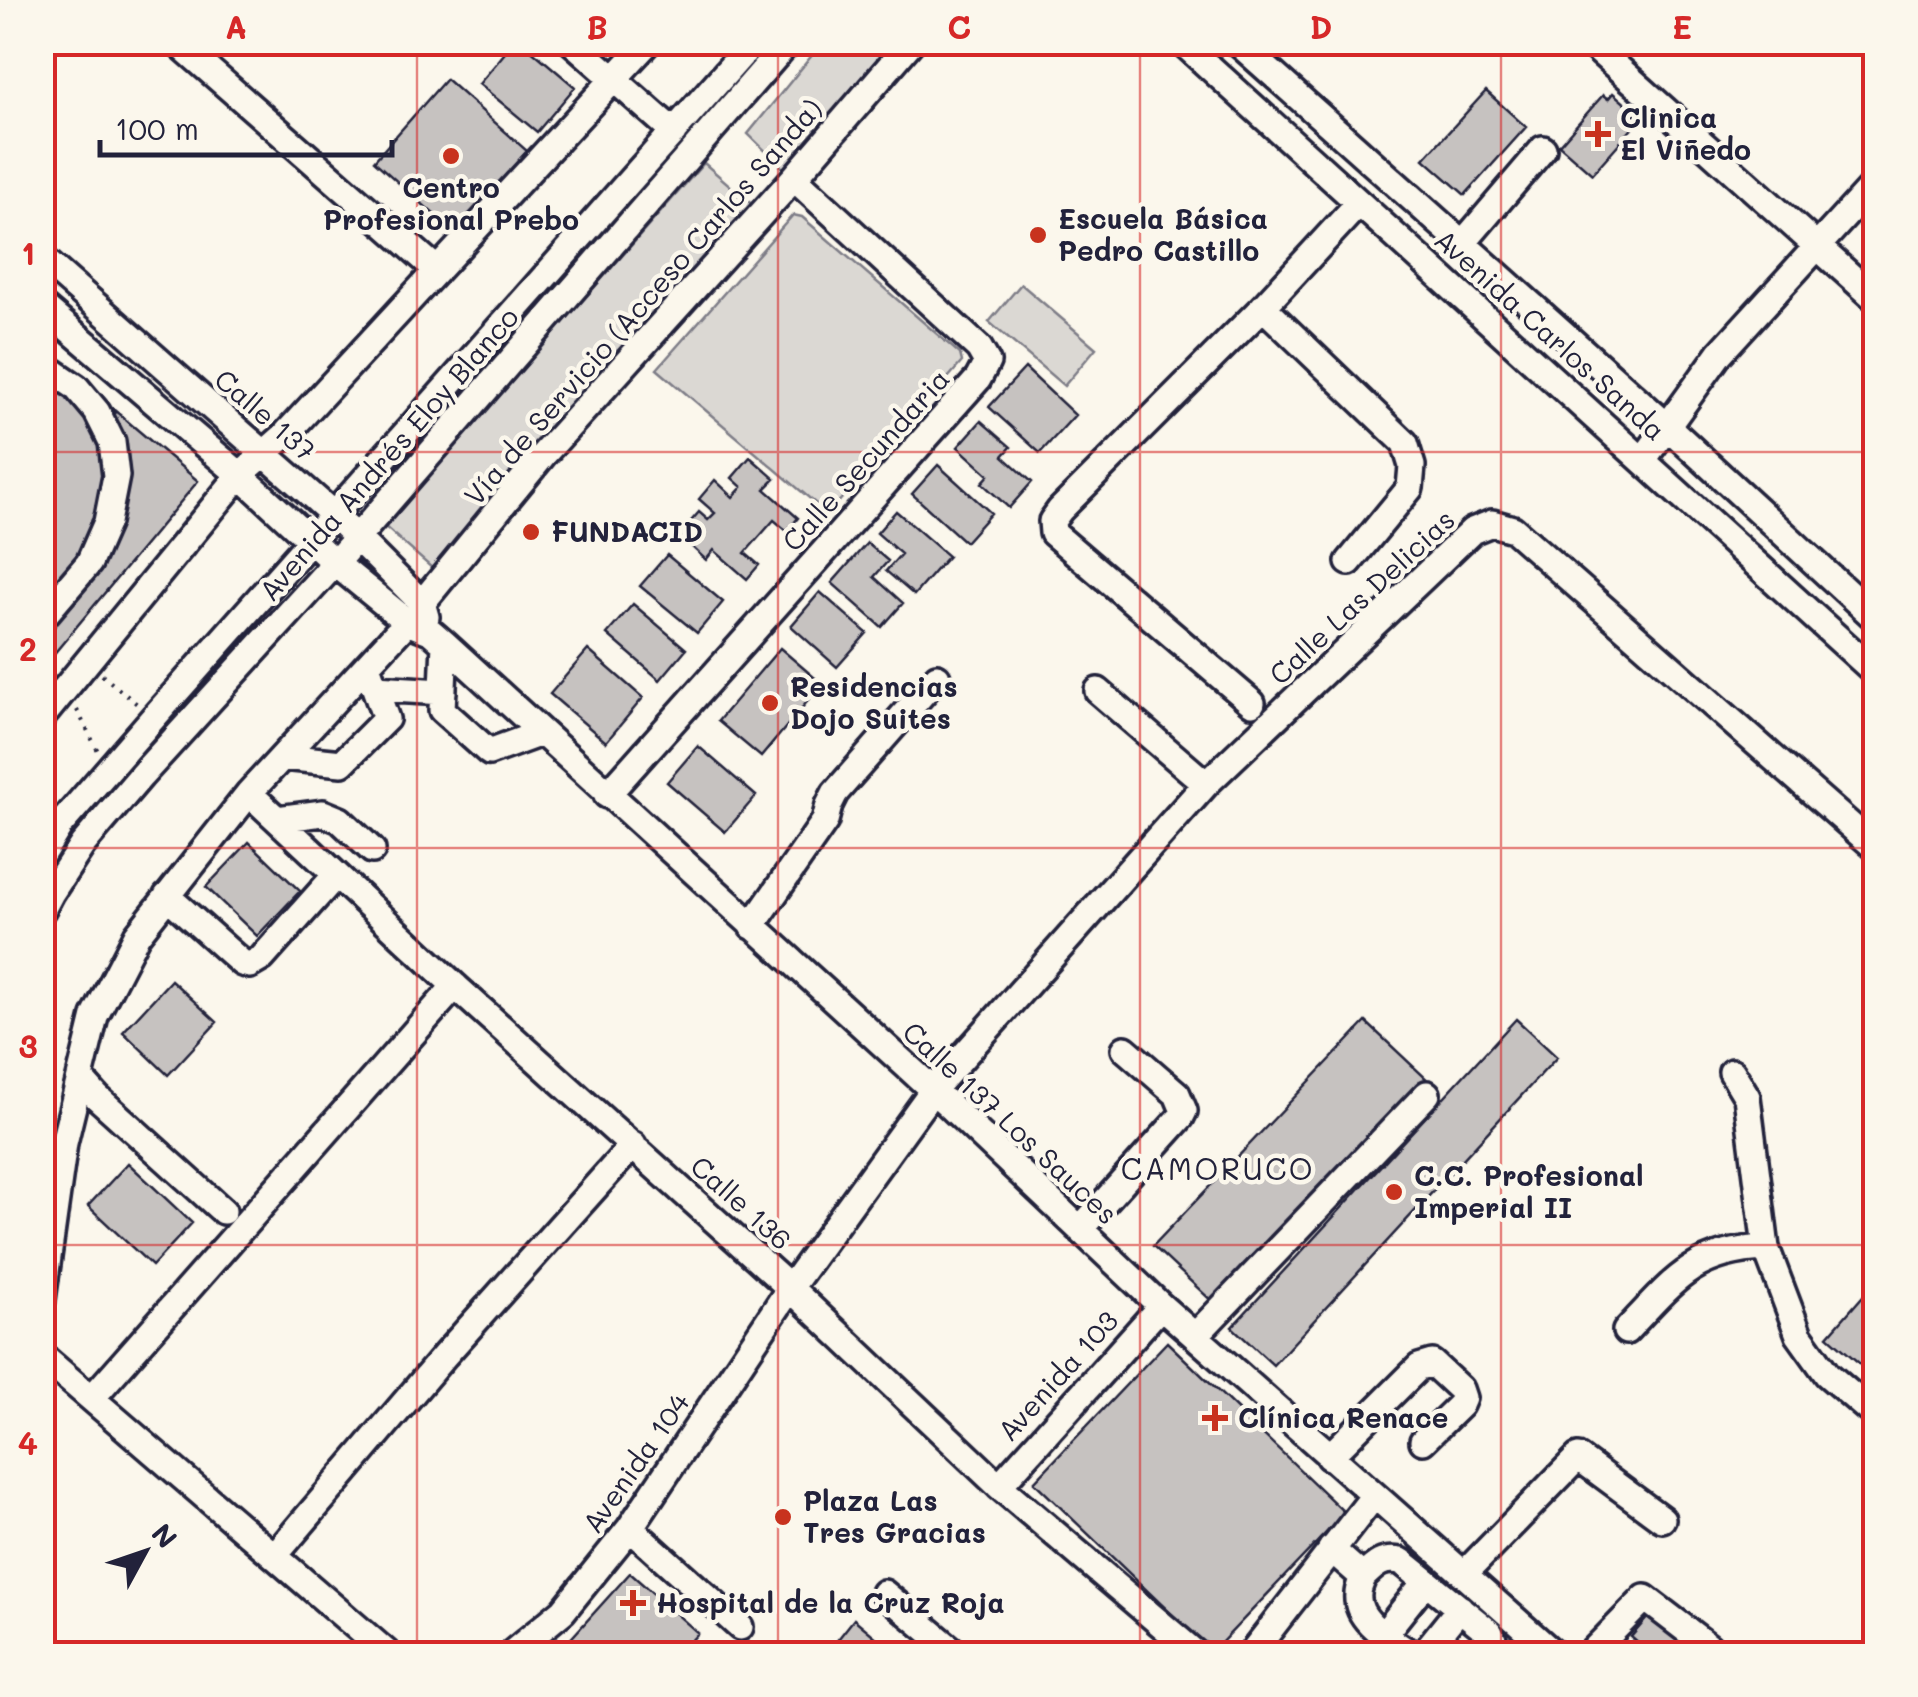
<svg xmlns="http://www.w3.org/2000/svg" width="1918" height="1697" viewBox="0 0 1918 1697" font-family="Mali,sans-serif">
	<rect width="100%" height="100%" fill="#fbf7ec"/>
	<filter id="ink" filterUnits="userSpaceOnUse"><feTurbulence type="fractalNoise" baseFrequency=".01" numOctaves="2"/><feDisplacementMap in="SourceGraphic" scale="20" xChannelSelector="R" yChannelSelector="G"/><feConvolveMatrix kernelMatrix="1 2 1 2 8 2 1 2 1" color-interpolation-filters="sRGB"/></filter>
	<g filter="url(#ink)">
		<path fill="#dbd8d3" stroke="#7e7d87" stroke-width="2.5" d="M822,43H899L786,171L748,134Z
			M704,163L755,207L433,569L384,526Z
			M793,215L802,217L960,354L962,362L828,514L657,369Z
			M1021,284L1096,348L1064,386L989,322Z"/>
		<path fill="#c6c2c0" stroke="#22223b" stroke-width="2.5" d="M514,42H522L575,87L537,132L479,84Z
			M446,79L527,151L455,233L374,161Z
			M1486,91L1526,127L1465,195L1424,159Z
			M1613,93L1636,113L1632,119L1637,123L1592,174L1559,145L1603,95L1608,99Z
			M42,349L198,481L42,668Z
			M1025,368L1075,415L1040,453L989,407Z
			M981,421L1011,447L1003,456L1032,482L1009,508L982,483L989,475L958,447Z
			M750,457L775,479L765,489L798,518L787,531L774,520L745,553L759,565L747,579L714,550L706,560L679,535L699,512L708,520L715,513L699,499L715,480L733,497L742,487L732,478Z
			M938,465L991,513L965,542L912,494Z
			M896,511L948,556L914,595L886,571L901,554L877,533Z
			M867,543L888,561L874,577L903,603L882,627L832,583Z
			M667,555L723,602L697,633L640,586Z
			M820,592L867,633L837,667L791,626Z
			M633,604L686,649L660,680L607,634Z
			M780,648L822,684L761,757L718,721Z
			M588,650L643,698L606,742L550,694Z
			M698,746L756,796L725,832L667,782Z
			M249,842L300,891L257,936L206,887Z
			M171,980L217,1022L168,1075L123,1032Z
			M1516,1019L1557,1057L1273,1365L1232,1327Z
			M1366,1022L1431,1083L1218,1307L1153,1246Z
			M128,1163L192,1223L152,1266L88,1206Z
			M1876,1281V1378L1828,1336Z
			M1167,1342L1345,1513L1218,1646L1206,1647L1034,1482Z
			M630,1573L698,1633L679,1654H557Z
			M1649,1616L1692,1654H1646L1648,1652L1631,1637Z
			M854,1619L896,1654H848L835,1643Z"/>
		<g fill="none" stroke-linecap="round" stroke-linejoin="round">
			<defs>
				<path id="minor" d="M177,42L437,270
					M572,42L674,132
					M1182,42L1876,673
					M1237,42L1668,427L1876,619
					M1589,42L1876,299
					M1463,243L1543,149
					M42,258L334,515L422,603L426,617
					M42,306L240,475L335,563L407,622L430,631L445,644L933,1090L1161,1306L1554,1654
					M1263,307L1405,443L1412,466L1410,488L1349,562
					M42,364L76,387L97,412L112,442L116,476L107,522L89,563L42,618
					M1643,460L1720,353L1876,182
					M422,603L543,455L794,178L911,42
					M445,644L442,710L489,752L541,733
					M375,688L443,692
					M1098,691L1206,784
					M1252,703L1053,533L1052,521L1060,510L1263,307L1359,203
					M42,717L240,475L284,436L648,42
					M283,757L342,763L386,719L367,666
					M249,793L455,986L790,1288L999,1486L1196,1654
					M607,795L978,379L987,362L979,348L794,178
					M277,819L323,813L340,820L372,850
					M42,854L60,825L154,717L753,42
					M167,896L242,963L250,965L262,958L336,875
					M42,910L51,893L83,844L141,776L335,563L788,42
					M752,926L825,821L829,805L835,793L937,677
					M1732,1072L1747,1097L1766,1248L1799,1335L1827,1374L1876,1416
					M80,1078L97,1097L223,1211
					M1080,1229L1181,1117L1184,1111L1177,1094L1125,1049
					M42,1300L64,1143L95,1016L137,935L249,793L407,622
					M1626,1331C1673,1281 1694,1251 1766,1248
					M1195,1336L1427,1094
					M42,1356L388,1654
					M92,1398L455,986
					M1329,1457L1419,1367L1432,1363L1460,1389L1463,1398L1460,1405L1423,1441
					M999,1486L1161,1306
					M630,1528L740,1627
					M1331,1549L1363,1577C1361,1583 1358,1588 1358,1594C1355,1622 1392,1640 1411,1654
					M275,1555L445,1355L633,1145
					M1465,1573L1578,1457L1662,1519
					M1363,1577C1376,1564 1382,1558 1401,1561L1490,1633L1494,1642L1486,1654
					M884,1593L957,1654
					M1384,1634L1426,1581
					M511,1654L563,1611L630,1528L790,1288L933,1090L1206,784L1472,531L1492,523L1513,529L1876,848
					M1251,1654L1373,1497
					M1423,1654L1460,1608
					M1590,1654L1645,1598L1709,1647"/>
			</defs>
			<use href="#minor" stroke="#22223b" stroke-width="32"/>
			<path stroke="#22223b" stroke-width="4" stroke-dasharray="2.5 8" stroke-linecap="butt" d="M102,675L137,704
				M77,710L98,751"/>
			<use href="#minor" stroke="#fbf7ec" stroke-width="25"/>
		</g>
	</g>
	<path fill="none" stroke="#d62828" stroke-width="2.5" stroke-opacity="0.55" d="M417,42V1654M778,42V1654M1140,42V1654M1501,42V1654M42,452H1876M42,848H1876M42,1245H1876"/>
	<g fill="#c8321e" stroke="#fbf7ec" stroke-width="4">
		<path d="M1593 119h10v10h10v10h-10v10h-10v-10h-10v-10h10z"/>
		<circle cx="451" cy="156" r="10"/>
		<circle cx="1038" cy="235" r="10"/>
		<circle cx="531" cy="532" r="10"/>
		<circle cx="770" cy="703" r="10"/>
		<circle cx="1394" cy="1192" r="10"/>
		<path d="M1210 1403h10v10h10v10h-10v10h-10v-10h-10v-10h10z"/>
		<circle cx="783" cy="1517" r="10"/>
		<path d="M628 1588h10v10h10v10h-10v10h-10v-10h-10v-10h10z"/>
	</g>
	<g text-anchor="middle" stroke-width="9" stroke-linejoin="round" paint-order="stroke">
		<g font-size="28" font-weight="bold" fill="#22223b" stroke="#fbf7ec" text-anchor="start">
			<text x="1620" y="128">Clinica<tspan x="1620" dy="32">El Viñedo</tspan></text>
			<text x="451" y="198" text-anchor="middle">Centro<tspan x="451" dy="32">Profesional Prebo</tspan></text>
			<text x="1058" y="229">Escuela Básica<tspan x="1058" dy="32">Pedro Castillo</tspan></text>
			<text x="551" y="542">FUNDACID</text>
			<text x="790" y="697">Residencias<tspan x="790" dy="32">Dojo Suites</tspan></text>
			<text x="1414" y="1186">C.C. Profesional<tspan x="1414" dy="32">Imperial II</tspan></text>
			<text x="1238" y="1428">Clínica Renace</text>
			<text x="803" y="1511">Plaza Las<tspan x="803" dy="32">Tres Gracias</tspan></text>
			<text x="656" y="1613">Hospital de la Cruz Roja</text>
		</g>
		<g font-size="28" fill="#22223b" stroke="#fbf7ec">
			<text transform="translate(643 302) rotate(-49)" y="10">Vía de Servicio (Acceso Carlos Sanda)</text>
			<text transform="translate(1550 335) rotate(42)" y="10">Avenida Carlos Sanda</text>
			<text transform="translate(265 415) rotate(41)" y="10">Calle 137</text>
			<text transform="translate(389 454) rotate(-49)" y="10">Avenida Andrés Eloy Blanco</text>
			<text transform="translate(866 460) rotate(-48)" y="10">Calle Secundaria</text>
			<text transform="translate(1362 597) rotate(-43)" y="10">Calle Las Delicias</text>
			<text transform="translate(1010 1123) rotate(43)" y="10">Calle 137 Los Sauces</text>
			<text transform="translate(741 1203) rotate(42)" y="10">Calle 136</text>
			<text transform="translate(1058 1376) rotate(-48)" y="10">Avenida 103</text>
			<text transform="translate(636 1463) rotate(-55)" y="10">Avenida 104</text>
		</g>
		<g font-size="30" letter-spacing="2.5" fill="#22223b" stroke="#fbf7ec">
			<text x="1218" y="1180">CAMORUCO</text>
		</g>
	</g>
	<rect width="1918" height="1697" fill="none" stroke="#fbf7ec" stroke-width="110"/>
	<g transform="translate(145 1552) rotate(50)" stroke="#fbf7ec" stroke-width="8" paint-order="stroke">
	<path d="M0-8L18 38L0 25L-18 38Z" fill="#22223b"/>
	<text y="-15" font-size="28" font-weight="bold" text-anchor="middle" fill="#22223b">N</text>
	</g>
	<path d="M100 140v15h292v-15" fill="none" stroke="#22223b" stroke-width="5"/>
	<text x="115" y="140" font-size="30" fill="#22223b" stroke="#fbf7ec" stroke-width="8" paint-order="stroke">100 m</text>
	<rect x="55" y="55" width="1808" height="1587" fill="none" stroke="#d62828" stroke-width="4"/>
	<g font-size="32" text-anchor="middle" font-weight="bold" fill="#d62828">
		<text x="236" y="39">A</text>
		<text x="597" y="39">B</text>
		<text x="959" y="39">C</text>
		<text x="1321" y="39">D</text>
		<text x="1682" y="39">E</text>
		<text x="28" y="265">1</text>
		<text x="28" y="661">2</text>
		<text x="28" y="1058">3</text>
		<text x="28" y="1455">4</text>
	</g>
</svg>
